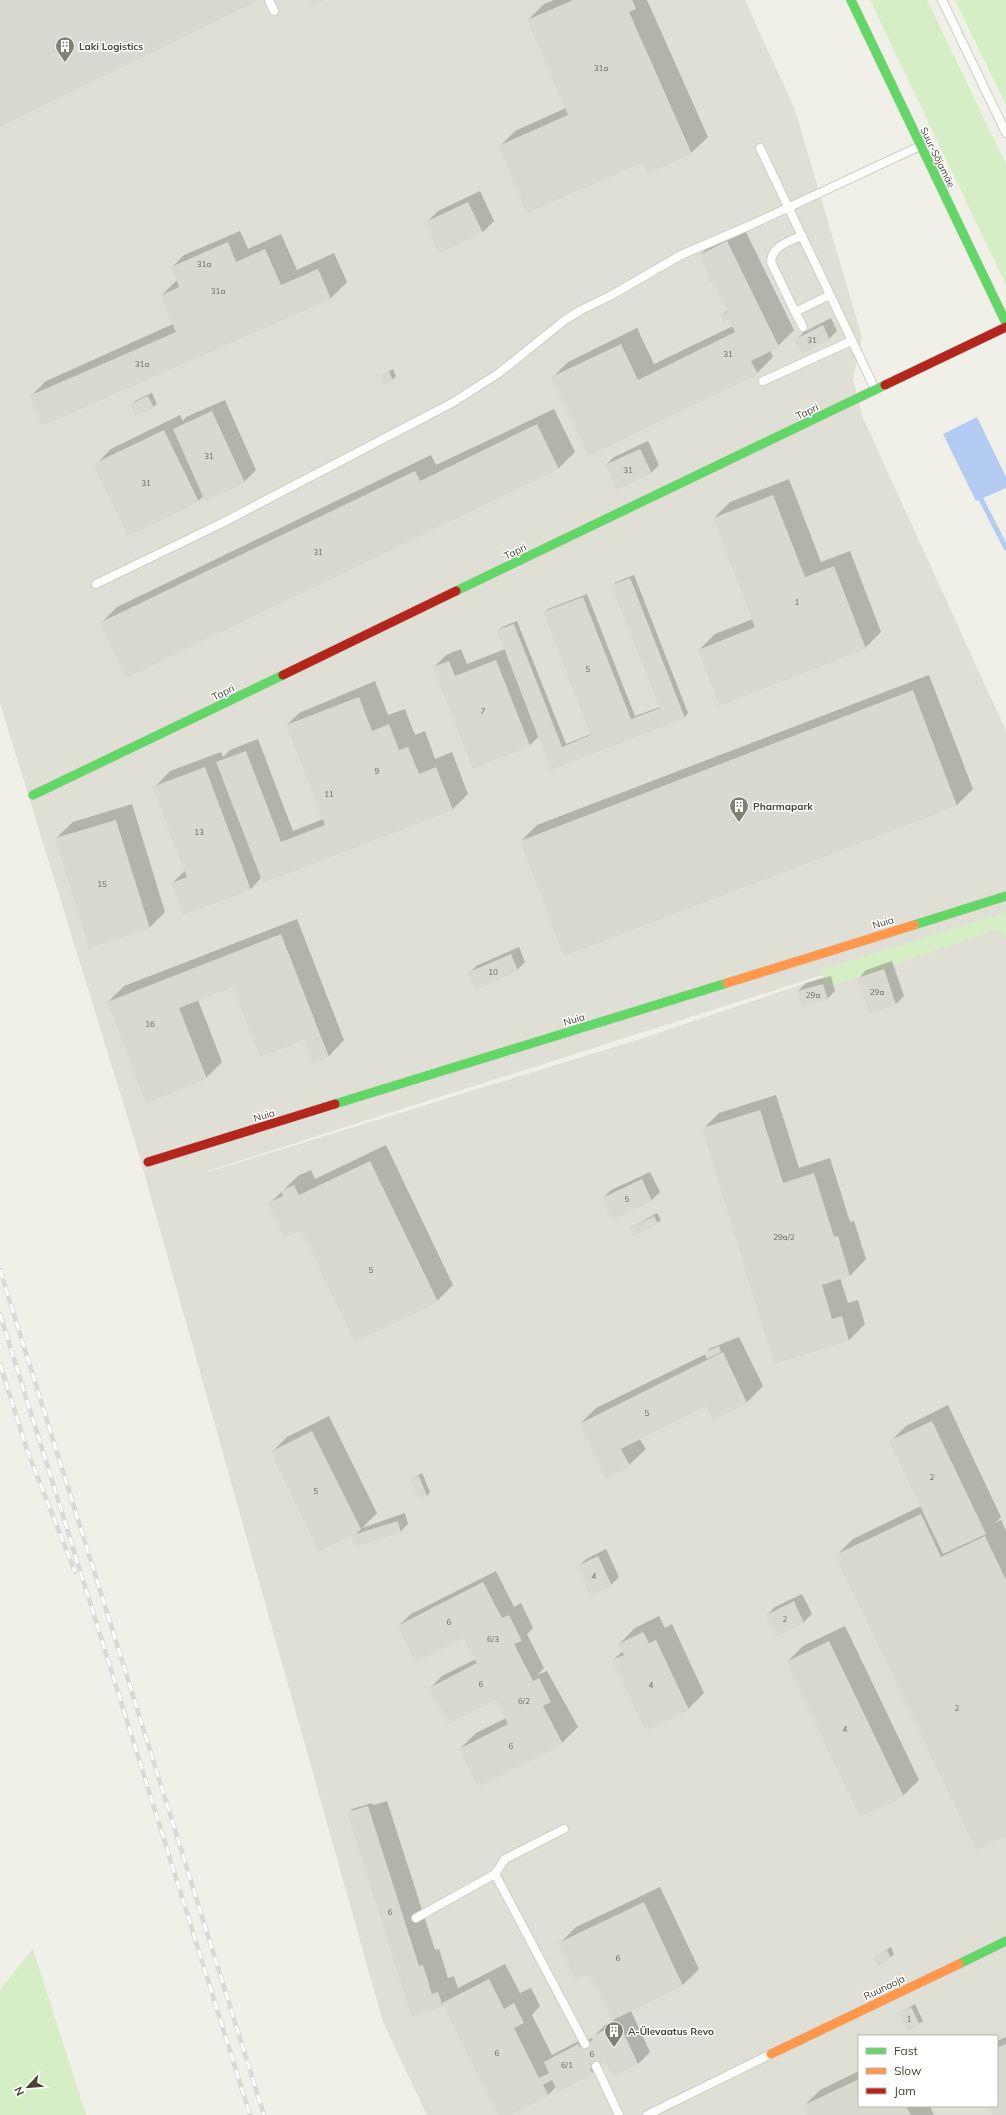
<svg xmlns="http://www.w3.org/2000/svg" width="1006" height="2115" viewBox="0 0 1006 2115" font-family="Mulish,sans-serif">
	<rect width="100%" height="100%" fill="#f0f0e8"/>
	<path fill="#e0dfd6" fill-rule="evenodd" d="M0,0H745L795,110L862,337L853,380L863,418L1006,731V2115H427L383,2022L137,1148L0,703ZM963,930L637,1040L208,1172V1171ZM859,2036H997V2106H859Z"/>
	<path fill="#d5eec6" d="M870,0H927L1006,164V285Z
		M955,0H1006V105Z
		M1006,912V938L1004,939L999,929L827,987L821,970Z
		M33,1949L86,2115H0V1989Z"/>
	<path fill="#dfdfd8" d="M683,1988L712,2048L653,2077L636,2056L617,2021Z"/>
	<path fill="#b5ccf2" d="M977,417L1006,477V488L976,501L943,434Z"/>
	<path fill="#0003" d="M554,0H647L708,137L691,153L642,161L499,147L515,131L566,108L528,20L544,4Z
		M480,191L494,221L482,233L426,223L438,211Z
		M743,226L794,330L778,346L770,350L773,357L757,373L590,454L552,378L568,362L637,328L654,364L733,326L730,318L722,315L727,310L700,255L716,239Z
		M240,231L248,249L281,234L297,270L334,253L347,282L331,298L43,425L30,397L46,381L173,324L161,296L177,280L172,267L184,255Z
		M831,318L837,331L829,339L796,340L804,332Z
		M393,369L396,376L392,380L380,377Z
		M152,393L157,404L153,407L131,404L135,401Z
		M225,400L256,470L244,482L204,496L198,501L95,465L111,449L180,415L183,421L186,417Z
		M554,409L575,452L559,468L101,623L117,607L431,455L436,465Z
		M648,441L659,465L651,473L606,465L614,457Z
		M789,479L821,562L850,551L881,632L865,648L699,650L715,634L753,619L714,518L730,502Z
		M634,575L688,713L685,717L552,769L539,736L530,745L474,767L434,667L446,655L461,649L467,664L505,649L498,631L502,627L517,621L566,744L591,734L544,613L548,609L587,594L635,716L660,707L613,585L616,582Z
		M929,675L973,789L957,805L564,955L521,841L537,825Z
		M375,681L388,715L405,709L415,735L425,731L435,759L452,752L468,794L452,810L262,877L251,889L184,914L172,883L185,871L154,788L170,771L221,752L223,757L230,750L258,739L293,831L323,819L287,725L299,713Z
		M132,804L165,912L149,928L56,838L73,822Z
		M297,919L344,1040L328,1057L233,986L198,1000L222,1062L206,1078L108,1002L124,986Z
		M519,947L525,962L517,970L469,974L476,966Z
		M892,961L904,996L896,1004L870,1013L859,978L866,970Z
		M831,976L835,991L827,999L798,991L806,983Z
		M776,1095L799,1168L830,1158L850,1222L854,1221L866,1259L850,1276L840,1278L848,1303L858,1300L865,1324L849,1340L775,1362L703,1129L719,1113Z
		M386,1145L453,1285L437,1301L301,1229L269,1204L298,1176L311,1170L315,1179Z
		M650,1172L660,1192L652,1200L613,1218L603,1198L611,1190Z
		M657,1213L661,1220L657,1223L630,1228Z
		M739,1337L763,1386L747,1402L714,1419L706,1405L639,1438L646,1449L629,1465L580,1424L596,1408L706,1354L709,1349Z
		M948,1405L1001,1517L995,1523L1001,1520L1006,1531V1835L837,1555L853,1539L921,1506L890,1442L906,1426Z
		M329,1416L377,1513L362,1528L405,1513L408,1524L400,1532L352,1536L271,1453L287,1437Z
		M422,1473L430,1492L427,1496L410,1480Z
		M606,1549L619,1577L611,1585L578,1567L586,1559Z
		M496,1571L514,1607L521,1603L533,1628L527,1634L544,1668L537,1675L547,1671L578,1727L562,1743L460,1749L476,1733L506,1718L496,1699L430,1688L442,1676L476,1659L464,1636L398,1626L411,1614Z
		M802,1594L812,1614L804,1622L777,1635L767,1615L775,1607Z
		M659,1616L665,1628L672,1624L704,1693L688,1709L613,1660L623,1651L619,1644L635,1628Z
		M845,1626L919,1780L903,1796L787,1662L803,1646Z
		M387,1801L435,1950L439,1949L448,1978L454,1976L458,1988L505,1964L520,1993L531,1988L540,2006L532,2015L552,2055L586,2037L587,2040L593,2037L605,2025L614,2020L589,1972L560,1943L576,1927L660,1887L699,1969L683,1985L631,2011L650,2052L638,2064L605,2059L599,2063L600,2065L592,2073L557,2086L548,2095L508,2115H501L444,2005L412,2016L348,1813L352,1809L372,1803L373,1805Z
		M891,1947L894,1954L890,1958H874Z
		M915,2004L923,2021L919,2024L899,2013Z
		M1006,2037V2115H994L990,2106H997V2041Z
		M859,2071V2106H930L934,2115H808L804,2106L820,2090Z"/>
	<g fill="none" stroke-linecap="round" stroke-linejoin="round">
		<path stroke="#b5ccf2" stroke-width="5" d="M981,499L1006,548"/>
	</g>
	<path fill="#dad9d1" d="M0,0H259L0,127Z
		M310,0H325L313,6Z
		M573,0H632L636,9L629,12L692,154L647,174L642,163L527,213L498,146L568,115L527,20Z
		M468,202L483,233L439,253L425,222Z
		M727,241L779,347L751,361L758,374L589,456L551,377L621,344L638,380L735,332L729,319L724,322L721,315L727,312L712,282L709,283L706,277L709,276L699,255Z
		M228,242L236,262L265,249L281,285L318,269L331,299L42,426L29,396L176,332L160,296L179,287L171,267Z
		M823,325L830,340L802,354L794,340Z
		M389,372L393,381L383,385L379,377Z
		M148,396L154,408L135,416L130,404Z
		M212,411L245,483L205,501L173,429Z
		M537,424L559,469L126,678L99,623L415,471L420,481Z
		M164,430L199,502L128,536L93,464Z
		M640,449L652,474L616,490L605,465Z
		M773,495L805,577L834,566L866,649L719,706L698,650L755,627L713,518Z
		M630,578L685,718L551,770L497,630L514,624L562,747L591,735L543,612L583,597L631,719L660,708L611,585Z
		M496,660L530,746L473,769L433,667L449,661L455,676Z
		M913,690L957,806L564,956L520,841Z
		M359,697L372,731L389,724L399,750L408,747L419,774L436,767L453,810L263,883L216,762L246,751L281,842L325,825L286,725Z
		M205,767L251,890L183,915L171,883L187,877L152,787Z
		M116,820L150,929L89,948L55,838Z
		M281,934L329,1057L313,1064L304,1040L260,1057L233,987L179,1008L207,1079L146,1103L107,1002Z
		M511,954L518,971L475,990L467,973Z
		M884,969L896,1005L870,1014L857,978Z
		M823,984L828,1000L802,1007L797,991Z
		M760,1110L783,1183L814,1173L834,1237L838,1236L850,1276L822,1285L832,1319L842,1316L849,1341L774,1364L702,1128Z
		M370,1161L438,1302L355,1342L301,1230L284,1238L268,1203L283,1196L281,1191L294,1185L299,1195Z
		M642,1179L652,1201L612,1220L602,1198Z
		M654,1216L658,1224L633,1236L629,1228Z
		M719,1346L721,1352L707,1359L704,1353Z
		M723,1352L747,1403L714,1420L706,1406L621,1449L630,1466L606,1479L579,1424Z
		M932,1421L986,1534L943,1554L889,1441Z
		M312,1431L361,1529L356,1534L398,1521L401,1533L355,1547L351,1536L319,1551L270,1452Z
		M419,1476L427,1496L419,1499L409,1479Z
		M921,1514L941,1557L985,1536L1006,1580V1836L976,1850L835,1555Z
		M598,1556L612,1586L591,1596L577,1566Z
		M483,1582L502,1618L509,1615L522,1641L514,1644L533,1681L539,1678L551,1702L543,1706L563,1744L478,1787L459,1749L508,1724L496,1700L448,1724L429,1688L477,1663L464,1638L416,1662L397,1626Z
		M794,1601L804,1623L776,1636L766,1615Z
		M643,1632L649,1643L656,1640L689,1710L646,1731L612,1660L624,1655L618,1644Z
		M829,1641L904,1797L860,1817L786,1662Z
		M368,1806L419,1966L423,1965L432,1994L438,1992L443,2007L412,2017L347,1812Z
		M644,1902L683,1986L613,2020L589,1974L575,1980L558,1943Z
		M887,1950L891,1958L878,1966L873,1958Z
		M489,1979L504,2009L514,2003L524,2023L514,2028L539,2078L549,2073L544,2062L578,2044L579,2047L593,2040L591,2037L619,2023L638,2064L614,2077L604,2062L590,2069L593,2074L558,2092L552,2080L543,2085L549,2096L511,2115H499L442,2003Z
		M911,2007L920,2025L907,2032L898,2013Z
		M1006,2044V2115H993L989,2106H997V2048Z
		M859,2079V2106H906L911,2115H807L802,2106Z"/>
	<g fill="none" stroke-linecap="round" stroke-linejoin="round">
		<defs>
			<path id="lane" d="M269,0L274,11
				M942,0L1006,133
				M760,148L875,389
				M801,236C788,242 772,246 771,262L795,312L830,295
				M795,312L803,327
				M763,381L851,341
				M96,584L220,524L452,403L499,373L565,320L581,310L610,296L681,255L753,224L920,146
				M495,1874L505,1859L564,1829
				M416,1918L495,1874L585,2044
				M596,2066L619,2115
				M647,2115L771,2054"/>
			<path id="fast" d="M851,0L1006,323
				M456,591L885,385
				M33,795L283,675
				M914,925L1006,896
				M335,1104L727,983
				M959,1964L1006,1941"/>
			<path id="slow" d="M727,983L914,925
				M771,2054L959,1964"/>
			<path id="jam" d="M885,385L1006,327
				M283,675L456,591
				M148,1162L335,1104"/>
		</defs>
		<use href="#lane" stroke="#cecec6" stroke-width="10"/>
		<use href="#fast" stroke="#d1d1c0" stroke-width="10"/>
		<use href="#slow" stroke="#d1d1c0" stroke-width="10"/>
		<use href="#jam" stroke="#d1d1c0" stroke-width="10"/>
		<use href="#lane" stroke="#fdfdfc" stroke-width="8"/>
		<use href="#fast" stroke="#63d668" stroke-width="9"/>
		<use href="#slow" stroke="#ff974d" stroke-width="9"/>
		<use href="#jam" stroke="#b3261e" stroke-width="9"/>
		<defs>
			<path id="rail" d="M0,1270L264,2115
				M0,1314L250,2115
				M0,1364L27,1450L75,1572"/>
		</defs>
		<use href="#rail" stroke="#d9d9d8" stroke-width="4.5"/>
		<use href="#rail" stroke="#fff" stroke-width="3" stroke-dasharray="9" stroke-linecap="butt"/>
	</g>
	<defs>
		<symbol id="building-pin" viewBox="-11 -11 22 30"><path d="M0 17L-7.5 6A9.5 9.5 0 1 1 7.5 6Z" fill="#828073" stroke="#fff"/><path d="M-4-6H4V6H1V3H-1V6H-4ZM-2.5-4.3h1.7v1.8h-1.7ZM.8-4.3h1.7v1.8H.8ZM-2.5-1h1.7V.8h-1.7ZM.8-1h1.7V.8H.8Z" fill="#fff"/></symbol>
	</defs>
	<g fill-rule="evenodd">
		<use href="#building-pin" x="54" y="35" width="22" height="30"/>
		<use href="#building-pin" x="728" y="795" width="22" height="30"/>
		<use href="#building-pin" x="603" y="2020" width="22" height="30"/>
	</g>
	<g text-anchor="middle" stroke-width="3" stroke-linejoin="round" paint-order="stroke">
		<g font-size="8" fill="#6c6a5c">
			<text x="601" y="71">31a</text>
			<text x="204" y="267">31a</text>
			<text x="218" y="294">31a</text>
			<text x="812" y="343">31</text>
			<text x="728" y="357">31</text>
			<text x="142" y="367">31a</text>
			<text x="209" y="459">31</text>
			<text x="628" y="473">31</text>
			<text x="146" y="486">31</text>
			<text x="318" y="555">31</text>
			<text x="797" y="605">1</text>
			<text x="588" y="672">5</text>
			<text x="483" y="714">7</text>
			<text x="377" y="774">9</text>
			<text x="329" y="797">11</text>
			<text x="199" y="835">13</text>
			<text x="102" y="887">15</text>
			<text x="493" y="975">10</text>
			<text x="877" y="995">29a</text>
			<text x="813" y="998">29a</text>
			<text x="150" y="1027">16</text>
			<text x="627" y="1202">5</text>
			<text x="784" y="1240">29a/2</text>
			<text x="371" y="1273">5</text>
			<text x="647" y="1416">5</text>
			<text x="932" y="1480">2</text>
			<text x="316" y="1494">5</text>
			<text x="594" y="1579">4</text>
			<text x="785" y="1622">2</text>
			<text x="449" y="1625">6</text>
			<text x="493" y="1642">6/3</text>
			<text x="481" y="1687">6</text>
			<text x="651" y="1688">4</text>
			<text x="524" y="1704">6/2</text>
			<text x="957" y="1711">2</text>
			<text x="845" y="1732">4</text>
			<text x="511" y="1749">6</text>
			<text x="390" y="1915">6</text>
			<text x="618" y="1961">6</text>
			<text x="909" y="2022">1</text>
			<text x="497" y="2056">6</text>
			<text x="592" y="2057">6</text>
			<text x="567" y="2068">6/1</text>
		</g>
		<g font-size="10" font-weight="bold" fill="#474434" stroke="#fff" text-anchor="start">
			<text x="79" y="50">Laki Logistics</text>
			<text x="753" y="810">Pharmapark</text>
			<text x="628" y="2035">A-Ülevaatus Revo</text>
		</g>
		<g font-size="10" fill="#474434" stroke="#fff">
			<text transform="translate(938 157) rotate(64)" y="4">Suur-Sõjamäe</text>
			<text transform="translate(807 411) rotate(-26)" y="4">Tapri</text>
			<text transform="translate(515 551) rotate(-26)" y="4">Tapri</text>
			<text transform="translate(223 692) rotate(-26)" y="4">Tapri</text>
			<text transform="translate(883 922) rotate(-17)" y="4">Nuia</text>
			<text transform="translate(574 1019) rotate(-17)" y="4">Nuia</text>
			<text transform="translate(264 1115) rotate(-17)" y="4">Nuia</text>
			<text transform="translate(884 1987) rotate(-26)" y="4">Ruunaoja</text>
		</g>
	</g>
	<rect x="858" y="2035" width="140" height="72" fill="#ffffff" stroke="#b5b4ae"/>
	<rect x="866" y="2048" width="20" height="6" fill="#63d668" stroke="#b5b4ae"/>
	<text x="894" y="2055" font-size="12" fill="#474434">Fast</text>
	<rect x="866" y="2068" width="20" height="6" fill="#ff974d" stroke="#b5b4ae"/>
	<text x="894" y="2075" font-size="12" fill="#474434">Slow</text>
	<rect x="866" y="2088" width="20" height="6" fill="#b3261e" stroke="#b5b4ae"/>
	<text x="894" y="2095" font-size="12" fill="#474434">Jam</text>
	<g transform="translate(28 2087) rotate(244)" stroke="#ffffff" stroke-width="3" paint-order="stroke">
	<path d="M0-3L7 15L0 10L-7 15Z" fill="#474434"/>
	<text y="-6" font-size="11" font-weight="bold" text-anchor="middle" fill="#474434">N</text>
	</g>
</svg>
